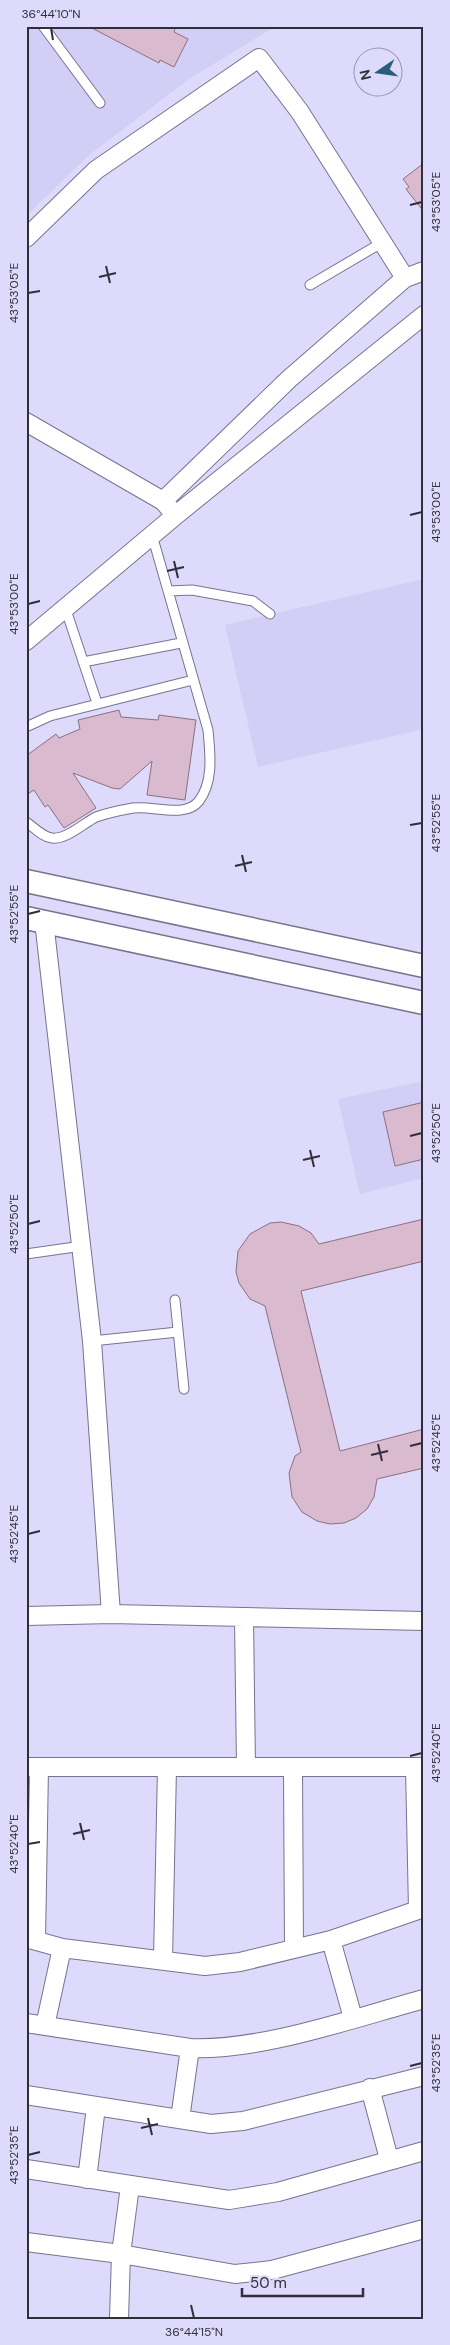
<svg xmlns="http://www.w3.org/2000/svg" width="450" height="2345" viewBox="0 0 450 2345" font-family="'DM Sans',sans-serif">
	<rect width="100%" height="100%" fill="#dedafb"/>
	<path fill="#d3cef5" d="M26,26H276L189,79L88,156L26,216Z
		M424,579V729L258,767L225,625Z
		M424,1081V1178L360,1194L338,1099Z"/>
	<path fill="#d9bace" stroke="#8c7082" d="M88,26H176L174,32L188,39L174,67L160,60L159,63Z
		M424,163V212L406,189L409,187L403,179Z
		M119,710L121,717L158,720L159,715L196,720L185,800L147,795L152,761L120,789L112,788L73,773L96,808L64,828L48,805L45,807L34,790L26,795V756L56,734L59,738L80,729L78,720Z
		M424,1102V1159L395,1166L383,1112Z
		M424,1219V1261L301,1291L340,1451L424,1429V1468L377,1479L374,1497L367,1509L356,1518L344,1523L330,1524L317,1521L302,1512L292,1497L289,1473L295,1456L301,1452L265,1306L250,1299L239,1283L236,1272L238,1251L250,1234L270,1223L281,1222L299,1226L311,1233L319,1244Z"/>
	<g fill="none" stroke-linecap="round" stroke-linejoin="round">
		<defs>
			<path id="service" d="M43,26L100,103
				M310,285L383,242
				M168,591L192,590L253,601L270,614
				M66,610L97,703
				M83,662L181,643
				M26,727L50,716L193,680
				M26,822C34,827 42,837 52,838C66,840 84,823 96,817C107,813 122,810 133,808C153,805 185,819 199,801C214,781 210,753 208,730L152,535
				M26,1254L82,1246
				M175,1300L184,1389
				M92,1341L178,1332"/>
			<path id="minor" d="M26,238L96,170L259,58L300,112L405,278
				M26,422L163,501L171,510
				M163,501L289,379L405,278L424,271
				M26,641L176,515L424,315
				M44,921L92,1341L111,1614
				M26,1616L111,1614L424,1621
				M244,1618L246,1767
				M26,1767H424
				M415,1767L418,1910
				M293,1768L294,1949
				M26,1938L62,1948L205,1966L240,1962L331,1940L418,1910L424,1905
				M36,1940L39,1768
				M331,1940L353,2018
				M163,1960L167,1767
				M26,2023L190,2048C261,2051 354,2018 424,1999
				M45,2026L62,1948
				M370,2088L389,2159
				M26,2095L211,2124L243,2121L424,2076
				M180,2119L190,2048
				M26,2169L229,2200L278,2192L424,2151
				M87,2179L96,2107
				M26,2242L121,2254L235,2274L272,2270L424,2229
				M119,2319L121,2254L130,2186"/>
			<path id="tertiary" d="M26,881L424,966
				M26,918L424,1003"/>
		</defs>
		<use href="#service" stroke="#777390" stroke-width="11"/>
		<use href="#minor" stroke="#777390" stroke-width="20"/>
		<use href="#tertiary" stroke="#777390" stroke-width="25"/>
		<use href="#service" stroke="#fff" stroke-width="9"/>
		<use href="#minor" stroke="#fff" stroke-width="18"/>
		<use href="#tertiary" stroke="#fff" stroke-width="22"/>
	</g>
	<path fill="none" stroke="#302e3a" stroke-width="2" d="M51,28L53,40M410,205L422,202M106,266L110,283M99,277L116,273M28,293L40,291M410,515L422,512M174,561L178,578M167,571L184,567M28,604L40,601M410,825L422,823M242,855L246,872M235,866L252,862M28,914L40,911M410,1136L422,1133M310,1150L314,1167M303,1160L320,1156M28,1224L40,1221M378,1444L382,1461M410,1446L422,1443M371,1455L388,1451M28,1534L40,1531M410,1756L422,1753M80,1823L84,1840M73,1834L90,1830M28,1844L40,1842M410,2066L422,2063M148,2118L152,2135M141,2128L158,2124M28,2155L40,2152M191,2305L194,2318"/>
	<rect width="450" height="2345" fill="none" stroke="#dedafb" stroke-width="55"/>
	<g transform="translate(378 72) rotate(257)"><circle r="24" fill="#dedafb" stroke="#9895ae"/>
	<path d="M0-4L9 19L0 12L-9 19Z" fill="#275e79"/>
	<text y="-8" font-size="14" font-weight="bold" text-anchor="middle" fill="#302e3a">N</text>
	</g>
	<path d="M242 2288v8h121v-8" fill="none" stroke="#302e3a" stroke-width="2.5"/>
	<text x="250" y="2288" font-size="15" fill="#302e3a" stroke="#dedafb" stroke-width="4" paint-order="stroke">50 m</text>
	<rect x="28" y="28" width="394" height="2290" fill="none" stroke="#302e3a" stroke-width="2"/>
	<g font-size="12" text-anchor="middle" fill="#302e3a">
		<text x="51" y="18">36°44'10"N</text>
		<text transform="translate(436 202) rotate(-90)" y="4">43°53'05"E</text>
		<text transform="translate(14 293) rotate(-90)" y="4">43°53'05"E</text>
		<text transform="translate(436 512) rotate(-90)" y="4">43°53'00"E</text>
		<text transform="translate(14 604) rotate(-90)" y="4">43°53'00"E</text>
		<text transform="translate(436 823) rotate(-90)" y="4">43°52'55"E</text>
		<text transform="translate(14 914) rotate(-90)" y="4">43°52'55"E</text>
		<text transform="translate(436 1133) rotate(-90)" y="4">43°52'50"E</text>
		<text transform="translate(14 1224) rotate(-90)" y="4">43°52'50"E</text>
		<text transform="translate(436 1443) rotate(-90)" y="4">43°52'45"E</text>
		<text transform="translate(14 1534) rotate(-90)" y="4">43°52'45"E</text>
		<text transform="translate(436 1753) rotate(-90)" y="4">43°52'40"E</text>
		<text transform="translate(14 1844) rotate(-90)" y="4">43°52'40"E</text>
		<text transform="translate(436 2063) rotate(-90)" y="4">43°52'35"E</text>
		<text transform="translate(14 2155) rotate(-90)" y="4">43°52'35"E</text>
		<text x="194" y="2336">36°44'15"N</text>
	</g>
</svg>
